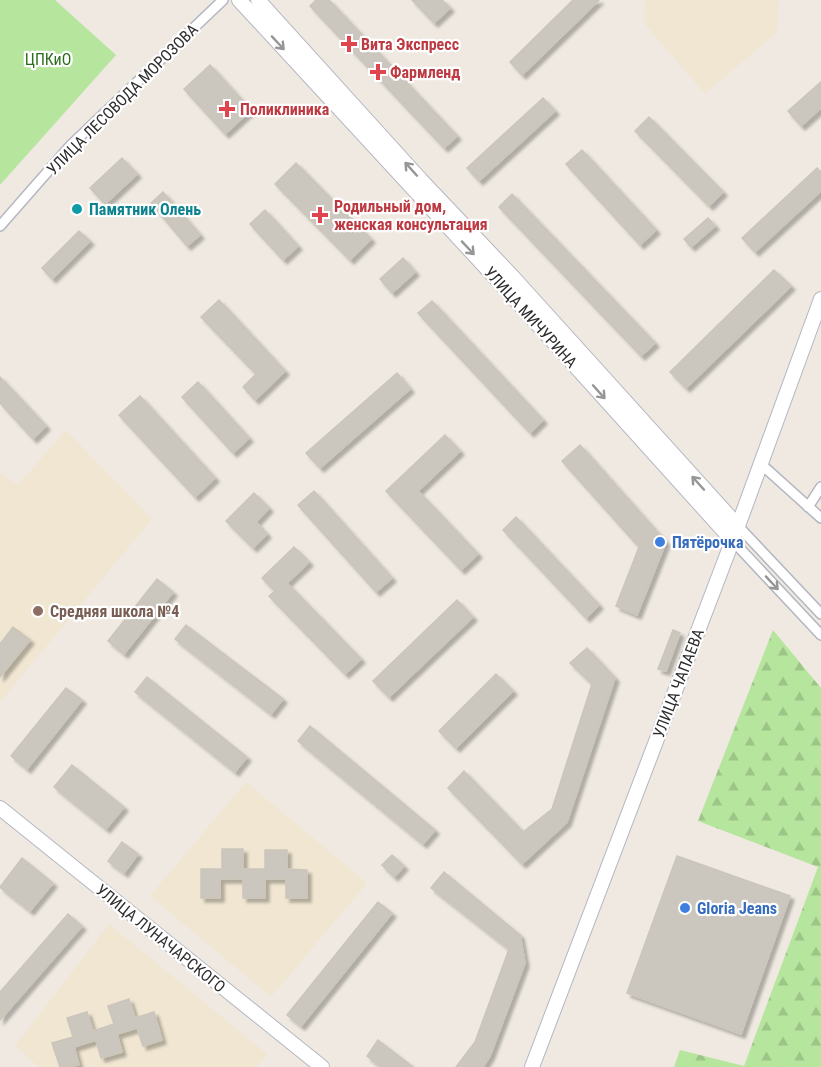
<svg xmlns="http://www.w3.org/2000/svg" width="821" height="1067" viewBox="0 0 821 1067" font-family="'Roboto Condensed',sans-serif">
	<defs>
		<pattern id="forest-firs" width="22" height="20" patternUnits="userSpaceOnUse" patternTransform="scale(1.5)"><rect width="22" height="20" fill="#b6e59e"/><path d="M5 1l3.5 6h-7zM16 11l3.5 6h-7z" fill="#9dc588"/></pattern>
		<filter id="shadow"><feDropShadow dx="4" dy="4" stdDeviation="1.5" flood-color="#0004"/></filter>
	</defs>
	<rect width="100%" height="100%" fill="#efe9e1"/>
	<path fill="#f0e6d1" d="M645,0H778L777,32L705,94L644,23Z
		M66,430L152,519L0,702V473L18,485Z
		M246,782L367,883L271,997L150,896Z
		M109,924L267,1054L257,1067H39L15,1046Z"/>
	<path fill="url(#forest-firs)" d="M773,630L821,688V1067H674L680,1050L744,1066L818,867L698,821Z"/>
	<path fill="#b6e59e" d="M0,0H55L116,55L0,185Z"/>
	<path fill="#cbc7bf" stroke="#cbc5ba" stroke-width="1.5" filter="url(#shadow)" d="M316,0H329L457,136L444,148L310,6Z
		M412,0H442L450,8L434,23Z
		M573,0H599L522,75L510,62Z
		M210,65L251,110L225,134L184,89Z
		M821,82V108L801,126L788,111Z
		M543,98L555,111L479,181L467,168Z
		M649,117L723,192L709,206L635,131Z
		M582,150L656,230L640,245L566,164Z
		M122,158L137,174L105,204L90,188Z
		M296,163L371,239L350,260L275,184Z
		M817,168L821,172V191L755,252L742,238Z
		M163,192L200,235L187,246L151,203Z
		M512,194L655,343L641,356L499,207Z
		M265,210L298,246L283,260L250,224Z
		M708,218L715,226L691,247L684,239Z
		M79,231L90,241L52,279L42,268Z
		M403,258L415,272L392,293L380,279Z
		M774,270L791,286L686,388L670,372Z
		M219,300L285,371L255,400L243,387L256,374L201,317Z
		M432,301L543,420L530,433L418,313Z
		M397,373L410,389L320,468L306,453Z
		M0,377L46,426L33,439L0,403Z
		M198,382L249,438L233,453L182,397Z
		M140,396L215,478L195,497L119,415Z
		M445,435L460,451L418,491L478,554L461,570L386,491Z
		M580,445L666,542L637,615L616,606L639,547L562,461Z
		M314,491L392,578L376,592L298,505Z
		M254,493L269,508L256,522L267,534L253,548L226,521Z
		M516,517L599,605L586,618L503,530Z
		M294,547L309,562L287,583L361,659L345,674L269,596L275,591L262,578Z
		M157,579L173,592L124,654L108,641Z
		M457,600L473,617L389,697L373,681Z
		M186,625L283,699L271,714L175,639Z
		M13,627L30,640L0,677V644Z
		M673,630L680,633L666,671L658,669Z
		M587,648L615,678L567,822L522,864L448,788L464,771L523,832L552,809L592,684L570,663Z
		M496,674L513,691L456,748L439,731Z
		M147,677L247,757L235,772L135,692Z
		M66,688L82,700L27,769L11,756Z
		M310,726L435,830L423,844L298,741Z
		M72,765L124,807L106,829L54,787Z
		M122,842L138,854L124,873L108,861Z
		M222,849H243V869H265V850H287V869L307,870V898H286V879H265V898H243V879H220V898H201V869H222Z
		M392,855L404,866L394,877L382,865Z
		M677,856L790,896L741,1034L627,993Z
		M22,858L53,883L30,911L0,887Z
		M444,872L520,935L525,963L490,1056L483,1067H456L475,1042L509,949L431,888Z
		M378,902L392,913L301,1026L287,1015Z
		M68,914L82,926L0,1020V992Z
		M129,999L135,1018L154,1012L162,1040L143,1046L137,1028L117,1034L122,1052L101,1058L96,1040L74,1047L79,1065L60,1067L52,1043L73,1037L67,1018L87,1012L93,1031L114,1024L108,1006Z
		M378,1040L413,1067H381L367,1056Z"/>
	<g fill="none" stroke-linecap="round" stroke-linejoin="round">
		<defs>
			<path id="street" d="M0,226L71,145L223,0
				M761,464L821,518
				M808,507L821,487
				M738,526L821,614
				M732,540L821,635"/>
			<path id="secondary" d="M239,0L502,285L732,540
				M258,0L421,180L512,276L738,526
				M0,808L322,1067
				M532,1067L738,526L821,299"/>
		</defs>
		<use href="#street" stroke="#b4b7c1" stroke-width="12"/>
		<use href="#secondary" stroke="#b4b7c1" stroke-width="16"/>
		<use href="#street" stroke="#fff" stroke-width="9"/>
		<use href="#secondary" stroke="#fff" stroke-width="14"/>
	</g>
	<defs><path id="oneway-shaft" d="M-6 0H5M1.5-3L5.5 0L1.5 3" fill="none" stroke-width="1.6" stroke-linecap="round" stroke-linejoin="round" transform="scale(1.5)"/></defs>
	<g stroke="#969696">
		<use href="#oneway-shaft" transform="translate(278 43) rotate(47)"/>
		<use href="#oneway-shaft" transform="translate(411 169) rotate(-132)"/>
		<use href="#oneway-shaft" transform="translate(468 248) rotate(47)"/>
		<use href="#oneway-shaft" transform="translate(599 392) rotate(48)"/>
		<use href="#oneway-shaft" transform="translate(698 483) rotate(-132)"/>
		<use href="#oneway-shaft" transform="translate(772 583) rotate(47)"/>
	</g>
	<g fill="#e0444e" stroke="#fff" stroke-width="2">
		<path d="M346 35h6v6h6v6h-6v6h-6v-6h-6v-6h6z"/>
		<path d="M375 63h6v6h6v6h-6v6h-6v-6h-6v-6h6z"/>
		<path d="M224 100h6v6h6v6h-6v6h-6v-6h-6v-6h6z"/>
		<path d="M317 206h6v6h6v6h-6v6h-6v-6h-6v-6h6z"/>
	</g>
	<circle fill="#0f9aa8" stroke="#fff" stroke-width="2" cx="77" cy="209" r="6"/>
	<g fill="#3f7fe0" stroke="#fff" stroke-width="2">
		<circle cx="660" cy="542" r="6"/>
		<circle cx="685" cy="908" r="6"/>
	</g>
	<circle fill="#8d6e63" stroke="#fff" stroke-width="2" cx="38" cy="611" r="6"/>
	<g text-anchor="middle" stroke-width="4.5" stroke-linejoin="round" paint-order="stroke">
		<g font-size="16" font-weight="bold" fill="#be3a42" stroke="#fff" text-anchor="start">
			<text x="361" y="50">Вита Экспресс</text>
			<text x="390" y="78">Фармленд</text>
			<text x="240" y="115">Поликлиника</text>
			<text x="334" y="212">Родильный дом,<tspan x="334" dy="18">женская консультация</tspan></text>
		</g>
		<g font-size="16" fill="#2c6e1b" stroke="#fff">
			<text x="48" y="65">ЦПКиО</text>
		</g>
		<g font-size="16" fill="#2e2e2e" stroke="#fff">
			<text transform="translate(122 99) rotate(-45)" y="6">УЛИЦА ЛЕСОВОДА МОРОЗОВА</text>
			<text transform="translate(531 317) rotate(48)" y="6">УЛИЦА МИЧУРИНА</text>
			<text transform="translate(678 683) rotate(-69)" y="6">УЛИЦА ЧАПАЕВА</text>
			<text transform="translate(161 938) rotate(39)" y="6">УЛИЦА ЛУНАЧАРСКОГО</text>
		</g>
		<g font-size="16" font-weight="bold" fill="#0d838f" stroke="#fff" text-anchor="start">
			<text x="89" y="215">Памятник Олень</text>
		</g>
		<g font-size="16" font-weight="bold" fill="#366cbe" stroke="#fff" text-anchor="start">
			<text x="672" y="548">Пятёрочка</text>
			<text x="697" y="914">Gloria Jeans</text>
		</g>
		<g font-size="16" font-weight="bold" fill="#785e54" stroke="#fff" text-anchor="start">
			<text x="50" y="617">Средняя школа №4</text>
		</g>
	</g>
</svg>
